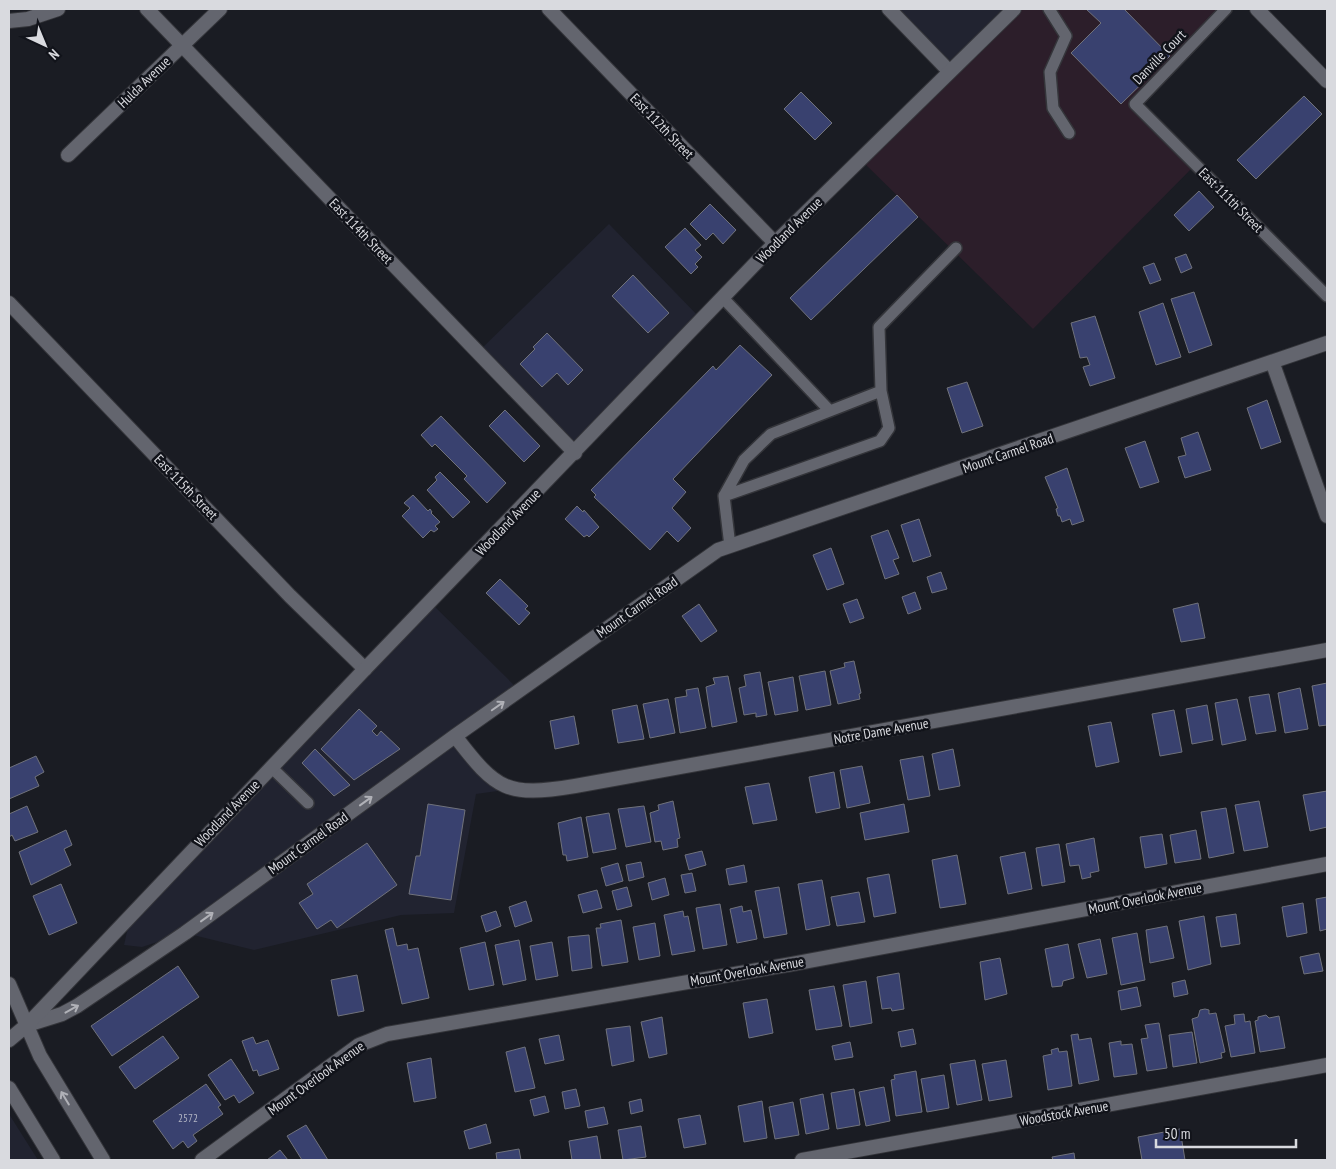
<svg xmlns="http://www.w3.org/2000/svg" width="1336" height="1169" viewBox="0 0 1336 1169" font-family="'PT Sans Narrow',sans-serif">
	<rect width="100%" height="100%" fill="#1a1c23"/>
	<path fill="#212330" d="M889,9H1014L949,71Z
		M609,224L702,320L575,453L477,353Z
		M430,602L520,691L455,736L512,789L476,794L454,913L401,915L254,950L185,933L142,947L124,945L131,914Z
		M9,1114L38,1160H9Z"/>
	<path fill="#2c1e2a" d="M1014,9H1226L1135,104L1195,165L1033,329L860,159Z"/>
	<path fill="#39416f" stroke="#70727b" d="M1086,9H1124L1170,56L1121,104L1071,53L1101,23Z
		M801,92L832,123L815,140L784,109Z
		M1304,96L1322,114L1256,179L1237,160Z
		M1199,191L1214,207L1189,231L1174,215Z
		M897,195L918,217L811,320L790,298Z
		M710,204L736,230L723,244L713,233L706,240L690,224Z
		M685,228L701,245L695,250L702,257L695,264L698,267L691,274L665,247Z
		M1186,254L1192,268L1181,273L1175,258Z
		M1154,263L1161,280L1150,284L1143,267Z
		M633,275L669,313L648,333L612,296Z
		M1194,292L1212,345L1189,353L1171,299Z
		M1163,303L1181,357L1156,365L1139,312Z
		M1095,316L1115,378L1090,386L1083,367L1090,365L1087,357L1080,358L1071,323Z
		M547,333L583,370L568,385L557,373L542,387L520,364L535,349L533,347Z
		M740,345L772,375L673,479L686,492L672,508L691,528L678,542L667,531L650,550L594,497L596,495L591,490L713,366L716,370Z
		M967,382L983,426L962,433L947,388Z
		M1267,400L1281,442L1261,449L1247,408Z
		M505,410L540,446L524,462L489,426Z
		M441,416L506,483L487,503L464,479L467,476L435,444L432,447L421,435Z
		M1198,432L1211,470L1185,478L1178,457L1186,455L1181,438Z
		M1145,441L1159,482L1140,488L1125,448Z
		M1067,468L1084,521L1072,525L1070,519L1062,522L1060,516H1058L1056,509L1058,508L1045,477Z
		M440,472L470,502L453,518L427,490L437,480L435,477Z
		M413,495L428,511L430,509L432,512L431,513L440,522L435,526L438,529L434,532L431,530L423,538L402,516L410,508L404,503Z
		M577,506L583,512L584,510L599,527L589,537L587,535L584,537L565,519Z
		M919,519L931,556L913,562L901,525Z
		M888,530L899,558L893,560L899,574L885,579L871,536Z
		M831,548L844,584L827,590L813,555Z
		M941,572L947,589L932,593L927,577Z
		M500,579L528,606L525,609L530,613L519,625L486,593Z
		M915,592L921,609L908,614L902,597Z
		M857,599L864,618L850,623L843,604Z
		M1198,603L1205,638L1181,642L1173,609Z
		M699,604L717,631L701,642L682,616Z
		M854,661L861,693L859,694L860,699L838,704L830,671L845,667L844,663Z
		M825,671L831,705L806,710L799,676Z
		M760,672L767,715L756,717V713L744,715L739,688L746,686L744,675Z
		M728,676L737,722L712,727L706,687L715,684L713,678Z
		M793,677L798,711L775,715L768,682Z
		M1327,683V725L1319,726L1312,686Z
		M698,688L706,728L680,733L675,698L687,696L686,690Z
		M1300,688L1308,729L1285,733L1278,693Z
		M1269,694L1276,731L1256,734L1249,697Z
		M668,699L675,733L650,738L643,704Z
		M1237,699L1246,740L1222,745L1215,703Z
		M637,705L644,739L618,743L612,710Z
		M1207,705L1213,740L1192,744L1186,709Z
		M359,709L377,726L372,731L377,736L381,731L400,749L354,780L321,749Z
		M1174,710L1182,752L1160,756L1152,714Z
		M574,716L579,744L555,749L550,721Z
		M1111,722L1119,762L1096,767L1088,726Z
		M315,749L350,785L334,796L302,763Z
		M953,749L960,786L939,790L932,754Z
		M36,756L44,772L35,777L39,786L9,799V768Z
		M923,756L930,796L908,800L900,760Z
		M862,766L870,803L847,808L840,770Z
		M834,772L840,808L816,813L809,777Z
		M769,783L777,820L753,824L745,787Z
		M1327,791V827L1310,831L1303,795Z
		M673,801L680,838L677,839L678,847L663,850L661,841L655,842L650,813L659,810L658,805Z
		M1259,801L1268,847L1244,851L1235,805Z
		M428,804L465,810L451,900L409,894L416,856H420Z
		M904,804L909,832L865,840L860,813Z
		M27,806L38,832L15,841L12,835L9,837V814Z
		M644,806L651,842L626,847L618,809Z
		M1226,808L1234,853L1209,858L1201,812Z
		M609,813L616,849L593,853L586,817Z
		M581,817L588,857L567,861L566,855H563L558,823Z
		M66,830L72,845L64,849L71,865L31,885L19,852Z
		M1196,830L1201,859L1175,863L1170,835Z
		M1162,834L1167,864L1145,868L1140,837Z
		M1094,838L1099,871L1090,873L1091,877L1082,879L1079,865L1070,866L1066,844Z
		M367,843L397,885L337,928L331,920L317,929L299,903L313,894L307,884Z
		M1059,844L1065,882L1042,886L1036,848Z
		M702,851L706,865L689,870L685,855Z
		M1025,852L1032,889L1008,894L1000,857Z
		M957,855L966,904L940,908L932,860Z
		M641,862L644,877L629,881L626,865Z
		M618,863L623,881L606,886L601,868Z
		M744,865L747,882L729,885L726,869Z
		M692,873L696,891L685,893L681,875Z
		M889,874L896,913L874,917L867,878Z
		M665,878L669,895L652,900L648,883Z
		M822,880L830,925L806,930L798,884Z
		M61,884L77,923L49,935L33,896Z
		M627,887L632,906L617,910L612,891Z
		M779,887L787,934L764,938L755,891Z
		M597,890L602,908L583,913L578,895Z
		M859,892L865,922L837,926L831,897Z
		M1327,897V929L1320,931L1316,899Z
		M526,901L532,921L515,927L509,907Z
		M1303,903L1307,933L1287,937L1282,907Z
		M720,904L727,945L703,949L696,908Z
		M742,906L743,912L751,910L757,939L737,943L730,909Z
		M496,911L501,926L486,932L481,916Z
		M683,911L684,917L688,916L695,951L672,955L664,915Z
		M1236,914L1240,944L1221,947L1216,917Z
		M1204,916L1211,964L1188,970L1179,921Z
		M621,920L628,962L602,966L596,928H601L600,924Z
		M655,923L660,956L639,960L633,927Z
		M1167,926L1174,958L1150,963L1146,930Z
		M393,928L397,946L407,944L408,950L418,948L429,998L402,1004L385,930Z
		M1137,933L1145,980L1121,985L1112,938Z
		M589,935L592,968L572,971L568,937Z
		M1100,939L1107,974L1087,978L1078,944Z
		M519,940L526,980L503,985L495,945Z
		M485,942L494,985L469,990L460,948Z
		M552,942L558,976L536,980L530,946Z
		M1068,944L1074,978L1063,981L1062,986L1052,987L1045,949Z
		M1319,953L1323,971L1304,974L1300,957Z
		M1000,958L1007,994L985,1000L980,962Z
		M178,966L199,997L112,1056L91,1026Z
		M899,973L904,1009L892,1011L891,1008L882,1009L877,977Z
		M357,975L364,1011L338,1016L331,980Z
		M1185,980L1188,994L1174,997L1172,983Z
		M866,981L872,1023L850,1027L843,985Z
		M834,986L842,1026L816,1030L809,990Z
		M1137,987L1141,1006L1121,1010L1118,991Z
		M767,999L773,1033L749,1038L743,1003Z
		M1205,1009L1209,1010V1014L1216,1013L1225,1052L1221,1053L1222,1058L1200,1063L1192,1019L1198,1017L1200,1010Z
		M1244,1014L1245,1022L1250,1021L1255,1053L1231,1057L1225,1026L1235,1024L1234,1015Z
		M1266,1015L1269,1018L1279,1016L1285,1048L1260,1052L1255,1021L1258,1020V1017Z
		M662,1017L667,1054L649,1058L641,1022Z
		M1159,1023L1167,1068L1147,1071L1141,1039L1148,1038L1145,1025Z
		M630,1026L634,1061L612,1066L606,1029Z
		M913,1029L916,1044L901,1047L898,1032Z
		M1192,1032L1197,1063L1173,1067L1169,1035Z
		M1078,1034L1079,1040L1091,1038L1099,1080L1079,1084L1071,1035Z
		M559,1035L564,1060L545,1064L539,1039Z
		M163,1036L179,1058L135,1089L119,1067Z
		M253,1037L256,1044L268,1040L279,1069L259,1076L257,1070L253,1071L242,1041Z
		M1121,1041V1045L1132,1044L1137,1074L1114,1077L1109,1043Z
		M850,1042L853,1057L835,1060L832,1046Z
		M525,1047L535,1088L515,1092L506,1052Z
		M1058,1048L1059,1052L1067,1051L1072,1086L1048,1090L1043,1056L1052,1054L1051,1050Z
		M431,1058L436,1098L414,1102L407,1063Z
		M231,1059L254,1093L239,1103L234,1095L225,1100L208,1075Z
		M975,1060L982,1100L957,1105L950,1064Z
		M1006,1060L1012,1097L989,1101L982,1064Z
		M916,1071L922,1112L896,1116L891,1080L895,1079L894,1075Z
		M944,1075L949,1108L927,1112L921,1079Z
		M206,1084L221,1105L218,1107L223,1114L193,1135L197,1141L188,1148L183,1141L173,1149L153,1121Z
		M884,1087L890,1121L866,1126L859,1092Z
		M576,1089L580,1106L565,1109L562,1092Z
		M854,1089L860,1125L837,1129L831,1093Z
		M823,1094L829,1129L806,1134L800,1099Z
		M545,1096L549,1112L534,1116L530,1100Z
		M641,1099L643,1111L631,1114L629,1102Z
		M762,1101L767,1138L744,1142L738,1106Z
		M793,1102L799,1135L775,1139L769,1107Z
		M604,1107L608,1124L588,1128L585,1111Z
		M700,1115L706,1144L684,1148L678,1119Z
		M486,1124L491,1143L469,1149L464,1131Z
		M306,1125L328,1160H302L287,1136Z
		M641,1126L646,1157L623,1160L618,1130Z
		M1180,1129L1185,1160H1142L1138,1137Z
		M597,1136L601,1160H572L569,1141Z
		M519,1149L521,1160H497L496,1153Z
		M280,1150L288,1160H267Z
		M1074,1153L1075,1160H1053L1052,1157Z"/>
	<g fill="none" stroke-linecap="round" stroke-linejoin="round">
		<defs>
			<path id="service" d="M1049,9L1066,36L1050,72L1053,108L1069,133
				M1226,9L1135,104L1327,296
				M723,298L829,410
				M881,391L879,327L956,248
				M724,496L744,460L771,434L881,391L889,428L880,441L724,496L730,546
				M271,767L308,803"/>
			<path id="minor" d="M147,9L575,453
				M549,9L775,243
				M889,9L949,71
				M1257,9L1327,81
				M9,21L28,19L58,9
				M68,155L220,9
				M9,303L290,596L365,669
				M1273,364L1327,516
				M455,736C497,791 507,797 575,786L1327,650
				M27,1025L62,1014L77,1006L185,933L455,736L718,550L1327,343
				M202,1160L359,1045L387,1034L792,964L1327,864
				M802,1160L1327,1065"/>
			<path id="secondary" d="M9,984L40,1056L103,1160
				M9,1040L27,1025L365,669L775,243L1014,9
				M9,1088L53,1160"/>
		</defs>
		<use href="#service" stroke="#34353a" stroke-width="14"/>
		<use href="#minor" stroke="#34353a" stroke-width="16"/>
		<use href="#secondary" stroke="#34353a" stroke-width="16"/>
		<use href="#service" stroke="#63656e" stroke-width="11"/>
		<use href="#minor" stroke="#63656e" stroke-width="14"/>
		<use href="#secondary" stroke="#63656e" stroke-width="14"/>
	</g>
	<defs><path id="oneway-shaft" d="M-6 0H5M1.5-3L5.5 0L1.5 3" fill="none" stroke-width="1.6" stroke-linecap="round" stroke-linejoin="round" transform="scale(1.25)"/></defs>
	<g stroke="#b0b1b7">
		<use href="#oneway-shaft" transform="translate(498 706) rotate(-35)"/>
		<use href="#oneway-shaft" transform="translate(366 801) rotate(-36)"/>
		<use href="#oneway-shaft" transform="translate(207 917) rotate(-36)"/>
		<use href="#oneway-shaft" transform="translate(72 1009) rotate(-29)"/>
		<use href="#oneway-shaft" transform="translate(65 1098) rotate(-121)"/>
	</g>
	<g text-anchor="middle" stroke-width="5" stroke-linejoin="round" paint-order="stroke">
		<g font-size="11" fill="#b1b4c3">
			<text x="188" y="1122">2572</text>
		</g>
		<g font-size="14" fill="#d9dadf" stroke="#11131a">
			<text transform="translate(1159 57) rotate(-46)" y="5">Danville Court</text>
			<text transform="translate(144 82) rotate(-44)" y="5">Hulda Avenue</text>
			<text transform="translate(662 126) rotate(46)" y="5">East 112th Street</text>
			<text transform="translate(1231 200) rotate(45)" y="5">East 111th Street</text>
			<text transform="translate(789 230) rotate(-45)" y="5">Woodland Avenue</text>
			<text transform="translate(361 231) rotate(46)" y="5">East 114th Street</text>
			<text transform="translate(1008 453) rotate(-19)" y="5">Mount Carmel Road</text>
			<text transform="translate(186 487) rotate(46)" y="5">East 115th Street</text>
			<text transform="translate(508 522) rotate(-46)" y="5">Woodland Avenue</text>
			<text transform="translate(637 607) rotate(-35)" y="5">Mount Carmel Road</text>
			<text transform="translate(881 731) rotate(-10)" y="5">Notre Dame Avenue</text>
			<text transform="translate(227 813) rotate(-46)" y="5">Woodland Avenue</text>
			<text transform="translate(308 843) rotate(-36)" y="5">Mount Carmel Road</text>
			<text transform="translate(1145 898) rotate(-11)" y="5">Mount Overlook Avenue</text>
			<text transform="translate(747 971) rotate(-10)" y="5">Mount Overlook Avenue</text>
			<text transform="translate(316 1078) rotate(-36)" y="5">Mount Overlook Avenue</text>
			<text transform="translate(1064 1113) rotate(-10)" y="5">Woodstock Avenue</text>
		</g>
	</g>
	<rect width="1336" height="1169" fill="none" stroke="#d9dadf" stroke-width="20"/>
	<g transform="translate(45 45) rotate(136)" stroke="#11131a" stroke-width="4" paint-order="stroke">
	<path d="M0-4L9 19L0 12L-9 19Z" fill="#d9dadf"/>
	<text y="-8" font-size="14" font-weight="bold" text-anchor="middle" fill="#d9dadf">N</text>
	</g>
	<path d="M1156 1139v8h140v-8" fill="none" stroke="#d9dadf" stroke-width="2.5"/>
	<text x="1164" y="1139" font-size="15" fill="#d9dadf" stroke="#11131a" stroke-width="4" paint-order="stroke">50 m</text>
</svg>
